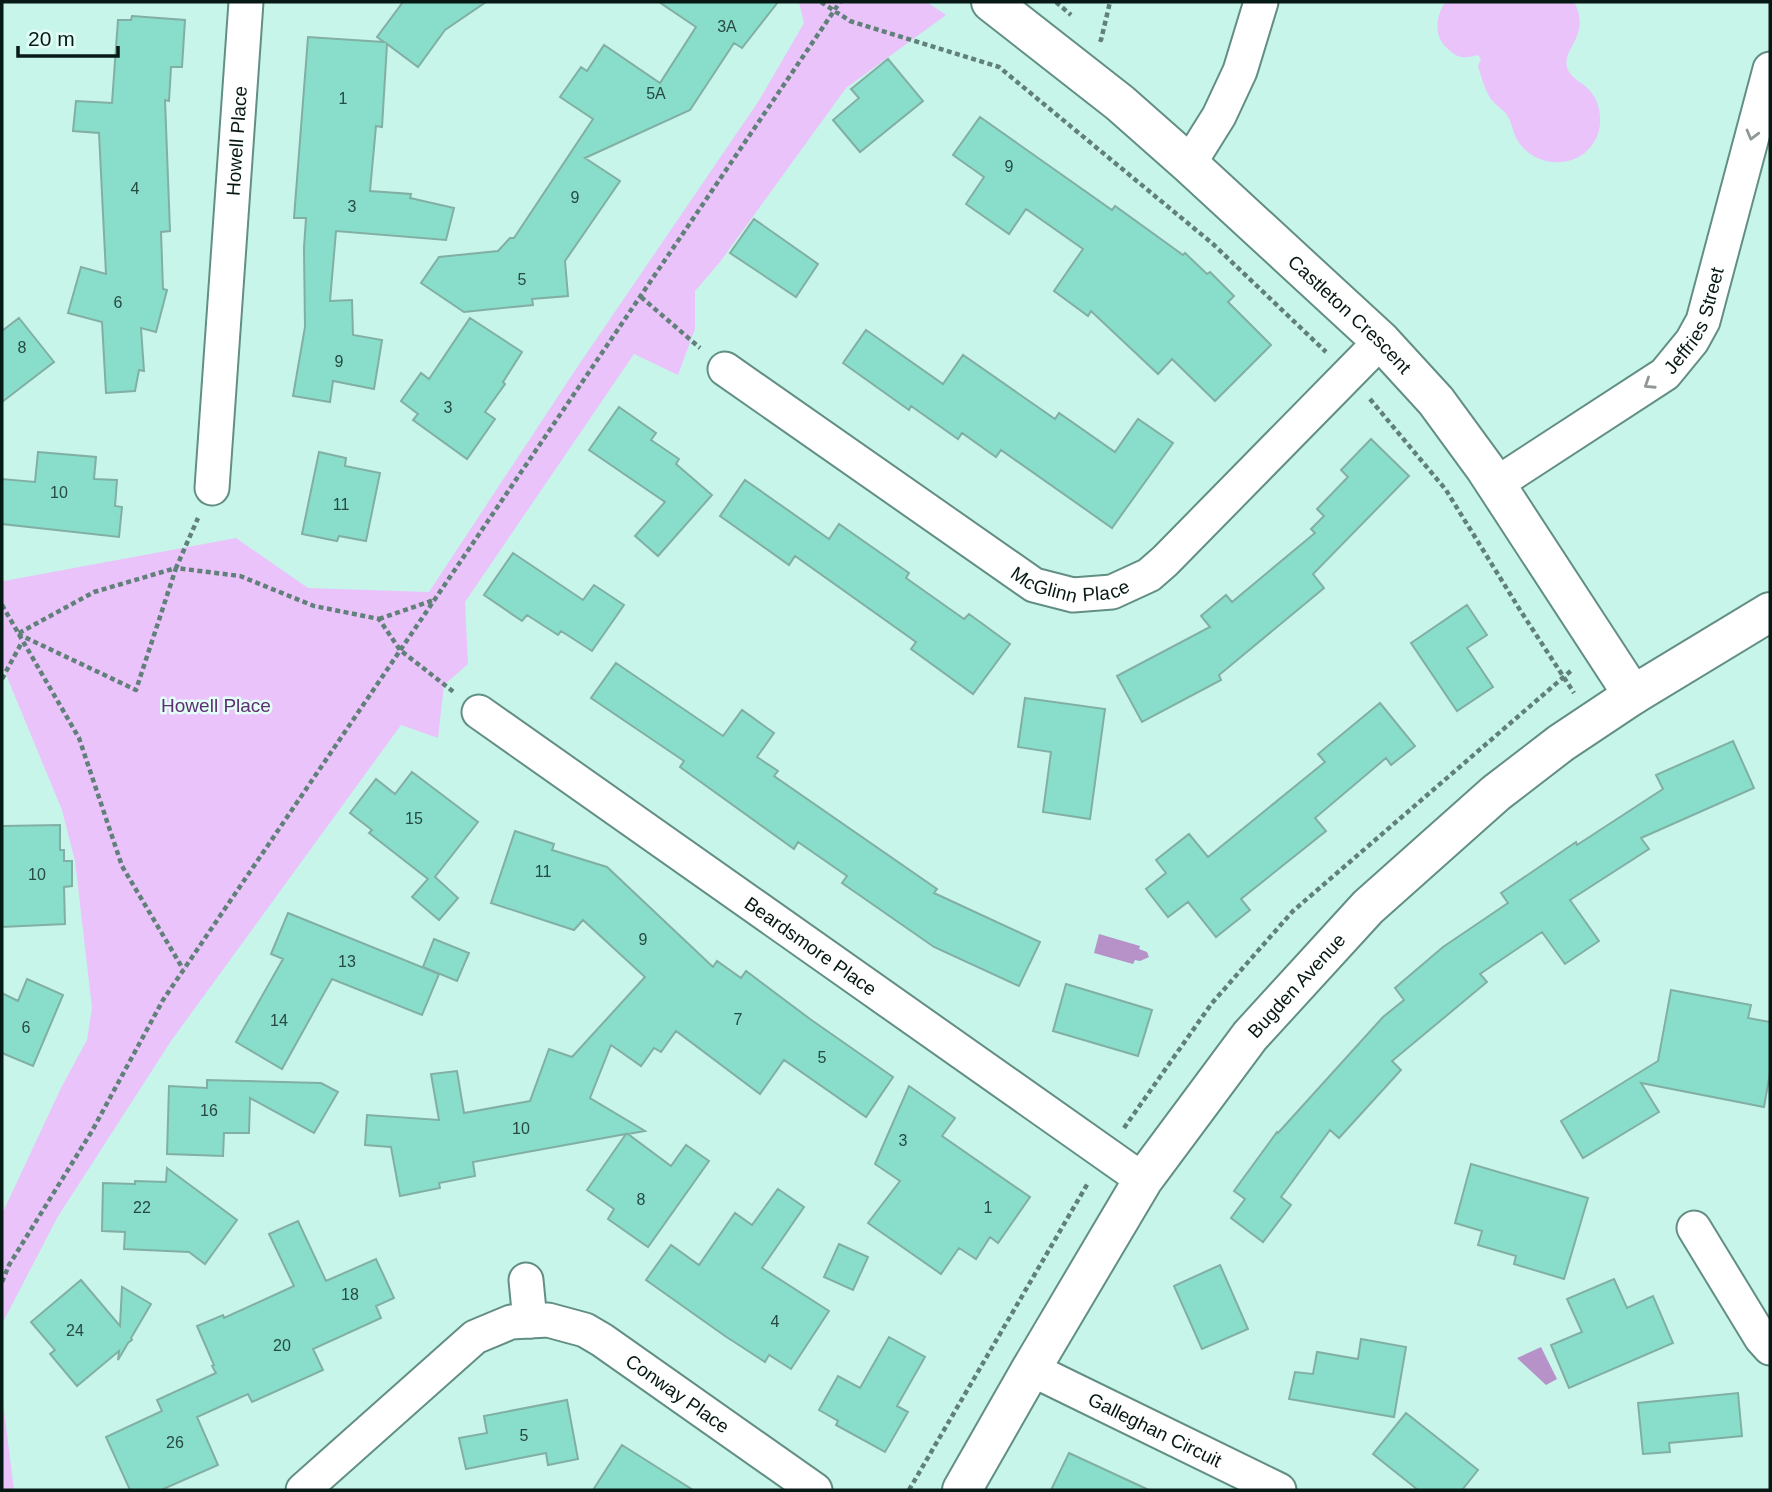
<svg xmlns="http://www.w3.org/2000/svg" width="1772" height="1492" viewBox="0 0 1772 1492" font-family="Arial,sans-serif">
	<rect width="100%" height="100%" fill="#c7f5ea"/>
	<path fill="#eac3fb" d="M799,2H927L946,15L846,88L720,262L695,291V329L678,375L634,354L465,602L468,664L444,685L438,738L401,725L171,1041L57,1218L2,1324V1214L61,1088L87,1040L92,1008L75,861L62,810L2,665V577L4,581L236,538L308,588L429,592L576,369L758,102L804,23Z
		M1445,2H1574C1592,35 1562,48 1567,67C1569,76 1579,81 1585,86C1595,94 1600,106 1600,119C1601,133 1593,147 1582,155C1562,168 1534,163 1520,144C1513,136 1513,124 1507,115C1502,108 1493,104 1489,96C1484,87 1481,76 1478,66L1481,59L1478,55C1473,56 1467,58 1461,57C1456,56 1451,52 1447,48C1433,36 1436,16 1445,2Z
		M2,1394L14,1490H2Z"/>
	<path fill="#b792c8" d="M1099,934L1140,946L1139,949L1147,952L1149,957L1140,961L1135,960L1133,964L1094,953Z
		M1541,1347L1557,1379L1546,1385L1517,1358Z"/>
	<path fill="#88decb" stroke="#82afa4" stroke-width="2" d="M403,2H486L445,30L418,67L387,44L382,127L376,126L370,191L411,194L410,198L454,208L446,240L336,231L330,301L352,300L353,335L382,340L374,389L333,381L330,402L293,396L305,327L304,248L306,218H294L308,37L384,42L377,37Z
		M659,2H778L742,48L734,43L690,110L585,158L620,181L565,261L568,296L532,299L533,305L464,312L421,283L439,257L498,251L510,238H514L593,119L560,97L581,67L587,71L604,45L660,83L696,27Z
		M132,16L185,20L182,67H171L169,101L165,100L170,231L161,232L163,289L167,290L156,332L141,328L144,371L139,370L135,391L106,393L102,322L68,313L81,267L106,274L99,133L73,131L76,101L112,103L118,20H131Z
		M888,59L923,101L860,152L833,120L859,98L851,89Z
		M980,117L1112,210L1115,206L1183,255L1185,253L1207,274L1210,272L1234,296L1228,302L1271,345L1215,401L1172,359L1158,374L1091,311L1088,316L1054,291L1083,249L1026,209L1009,234L966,204L984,177L953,155Z
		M754,219L818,264L796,297L730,253Z
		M19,318L54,362L2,402V331Z
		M470,318L522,352L503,382L505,384L485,412L495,419L467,459L413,420L418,414L401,401L421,373L429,379Z
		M866,330L943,384L963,355L1055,419L1059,413L1115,452L1138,419L1173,443L1112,528L1001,450L996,457L962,433L958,439L911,406L909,410L843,363Z
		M619,407L656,433L651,440L679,459L676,464L712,495L658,556L635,536L665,502L589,450Z
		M1371,439L1409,476L1313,574L1324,588L1219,675L1221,680L1142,722L1117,676L1210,627L1201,616L1226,595L1232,602L1315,533L1311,529L1324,516L1317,509L1348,477L1341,470Z
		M38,452L96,457L94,479L117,480L115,506L122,507L119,537L2,524V479L35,482Z
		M319,452L346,458L345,466L380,473L366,541L339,536L337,541L302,534Z
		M745,480L829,539L839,524L909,573L906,578L964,619L969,614L1010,644L973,694L911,649L916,642L795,556L789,565L720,516Z
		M513,553L583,600L594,585L624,605L592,651L561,631L558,635L527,615L522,621L484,595Z
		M1467,605L1487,635L1467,648L1493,687L1457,711L1411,643Z
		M616,663L723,736L742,710L774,733L757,757L778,771L774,776L937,889L934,893L1040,942L1019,986L934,947L842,883L847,876L798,842L794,849L680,767L684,761L591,698Z
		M1025,698L1105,709L1090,819L1043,812L1051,752L1018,747Z
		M1380,703L1415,746L1391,765L1386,758L1315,818L1326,831L1241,899L1250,910L1216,937L1188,902L1168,917L1146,889L1166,873L1156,860L1189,834L1208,857L1325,762L1318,754Z
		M1733,741L1754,788L1641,838L1649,849L1570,900L1599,941L1565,964L1542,932L1480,974L1487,982L1392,1061L1401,1070L1339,1138L1330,1130L1281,1197L1291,1205L1263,1242L1231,1218L1245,1199L1234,1191L1277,1132L1278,1133L1383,1017L1404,1000L1395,988L1443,947L1508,903L1501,893L1576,842L1577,845L1663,789L1656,775Z
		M412,772L478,822L435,877L458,898L439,920L412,897L428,879L369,833L372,830L350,813L376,779L395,794Z
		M60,825V850H64V861H72V886L64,887L65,924L2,927V826Z
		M515,831L554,844L552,850L607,867L713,967L717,961L741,978L746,971L810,1019L893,1077L866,1117L784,1060L760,1094L676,1031L661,1052L654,1048L641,1066L611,1045L590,1098L645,1131L628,1134L671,1166L686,1145L709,1161L648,1247L608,1219L614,1209L587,1190L626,1134L473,1162L475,1176L439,1183L440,1188L400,1196L391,1147L365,1145L367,1115L439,1120L431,1074L457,1071L464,1113L530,1101L549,1049L572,1057L645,977L583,920L574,930L491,903Z
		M288,913L439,974L422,1015L332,979L282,1069L236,1042L283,959L271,954Z
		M434,939L469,953L457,981L423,967Z
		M27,979L63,995L33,1066L2,1053V993L18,1001Z
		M1066,984L1152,1010L1138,1056L1053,1031Z
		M1671,990L1751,1005L1748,1018L1770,1022V1073L1764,1107L1641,1083L1659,1112L1583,1158L1561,1121L1658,1061Z
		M207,1080L321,1083L338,1092L314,1133L250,1098L249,1133H224L223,1156L167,1154L169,1086L207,1088Z
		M909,1086L955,1118L942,1136L1030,1197L998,1243L990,1237L976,1259L959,1248L941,1274L868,1223L900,1181L875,1164Z
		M1471,1164L1588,1198L1564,1279L1514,1264L1516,1256L1478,1245L1482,1231L1455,1223Z
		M167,1168L237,1220L205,1264L189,1252L124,1249L125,1232L102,1231L103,1183L135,1184V1181L166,1182Z
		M778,1189L804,1207L762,1268L829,1311L791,1369L769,1355L765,1362L725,1336L646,1280L671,1245L699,1265L735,1213L752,1225Z
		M298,1221L326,1281L376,1259L394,1298L376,1306L381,1318L313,1349L323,1370L252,1402L248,1394L197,1417L218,1465L161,1490H130L106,1437L162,1411L157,1400L216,1373L212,1366L214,1365L197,1326L223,1315L224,1318L294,1286L269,1234Z
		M839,1244L868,1257L853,1290L824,1277Z
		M1220,1265L1248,1329L1202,1349L1174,1286Z
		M1614,1279L1627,1308L1653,1296L1673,1343L1569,1388L1551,1345L1582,1332L1567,1299Z
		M81,1280L120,1326L122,1287L151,1304L131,1338L132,1340L128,1343L118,1360L119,1351L77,1386L50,1354L55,1350L31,1322Z
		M889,1337L925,1357L897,1406L908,1412L885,1452L836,1425L838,1421L819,1410L838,1376L860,1388Z
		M1361,1339L1406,1347L1394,1417L1289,1399L1295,1372L1313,1374L1317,1352L1358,1359Z
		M1738,1393L1742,1436L1669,1443L1670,1452L1643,1454L1638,1403Z
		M567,1400L578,1459L548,1465L546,1453L466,1469L459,1438L487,1433L484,1416Z
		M1406,1413L1478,1470L1462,1490H1418L1373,1454Z
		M622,1445L693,1490H593Z
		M1069,1453L1149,1490H1051Z"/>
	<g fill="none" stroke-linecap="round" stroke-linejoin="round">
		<defs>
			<g id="street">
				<path d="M1189,164L1219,116L1240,71L1261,2"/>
				<path id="s1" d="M725,369L1034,585L1073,595L1112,592L1149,575L1165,561L1381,341"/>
				<path id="s2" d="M1496,484L1665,374L1692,341L1703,321L1770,69"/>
				<path id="s3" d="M212,488L246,2"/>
				<path id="s4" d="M479,712L1143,1180"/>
				<path d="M1694,1228L1761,1338L1770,1348"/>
				<path d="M526,1280L530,1321"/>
				<path id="s5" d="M1031,1369L1279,1490"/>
				<path id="s6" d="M303,1490L475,1337L511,1322L548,1320L585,1330L602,1340L815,1490"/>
			</g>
			<g id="secondary">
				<path id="s7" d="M991,2L1120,103L1189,164L1381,341L1436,401L1485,468L1633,695"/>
				<path id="s8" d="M962,1490L1031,1369L1143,1180L1250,1036L1368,907L1496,793L1561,743L1633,695L1770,612"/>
			</g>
		</defs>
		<use href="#street" stroke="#638e84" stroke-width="37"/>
		<use href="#secondary" stroke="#638e84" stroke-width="42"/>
		<path stroke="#618079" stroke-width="4.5" stroke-dasharray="5 3.5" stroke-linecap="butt" d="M821,2L850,21L999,67L1213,244L1326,352
			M1056,2L1071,15
			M1099,39L1101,40L1110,2
			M641,297L700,348
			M1370,399L1446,490L1520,610L1574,693
			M2,605L79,738L122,866L183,969
			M379,619L434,600
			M19,633L94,592L176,568L198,518
			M18,634L136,690L176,568L240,576L314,606L379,619L400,650L455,693
			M2,679L22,642
			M1124,1128L1212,1003L1293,911L1573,669
			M2,1282L9,1265L92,1131L163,1000L840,2
			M909,1490L1088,1183"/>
		<use href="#street" stroke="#fff" stroke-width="33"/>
		<use href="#secondary" stroke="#fff" stroke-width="38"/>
	</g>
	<defs><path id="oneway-chevron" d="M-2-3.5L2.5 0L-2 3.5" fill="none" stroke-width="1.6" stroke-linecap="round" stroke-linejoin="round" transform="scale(1.75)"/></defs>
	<g stroke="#8f9896">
		<use href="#oneway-chevron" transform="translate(1752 135) rotate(105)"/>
		<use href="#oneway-chevron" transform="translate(1649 384) rotate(147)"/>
	</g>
	<g text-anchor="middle" stroke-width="5" stroke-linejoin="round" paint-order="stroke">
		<g font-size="16" fill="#274a42">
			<text x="727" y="32">3A</text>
			<text x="656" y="99">5A</text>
			<text x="343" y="104">1</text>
			<text x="1009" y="172">9</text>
			<text x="135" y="194">4</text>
			<text x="575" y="203">9</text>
			<text x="352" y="212">3</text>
			<text x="522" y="285">5</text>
			<text x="118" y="308">6</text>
			<text x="22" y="353">8</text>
			<text x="339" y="367">9</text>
			<text x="448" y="413">3</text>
			<text x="59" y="498">10</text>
			<text x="341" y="510">11</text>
			<text x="414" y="824">15</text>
			<text x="543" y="877">11</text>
			<text x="37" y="880">10</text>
			<text x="643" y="945">9</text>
			<text x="347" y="967">13</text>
			<text x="738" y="1025">7</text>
			<text x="279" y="1026">14</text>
			<text x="26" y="1033">6</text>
			<text x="822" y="1063">5</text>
			<text x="209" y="1116">16</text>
			<text x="521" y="1134">10</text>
			<text x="903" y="1146">3</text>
			<text x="641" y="1205">8</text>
			<text x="142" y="1213">22</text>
			<text x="988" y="1213">1</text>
			<text x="350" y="1300">18</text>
			<text x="775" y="1327">4</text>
			<text x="75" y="1336">24</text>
			<text x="282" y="1351">20</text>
			<text x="524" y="1441">5</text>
			<text x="175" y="1448">26</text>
		</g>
		<g font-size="19" fill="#071915" stroke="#e3fef7">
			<text dy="7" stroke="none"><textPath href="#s3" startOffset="348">Howell Place</textPath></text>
			<text dy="7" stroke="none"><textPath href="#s7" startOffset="476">Castleton Crescent</textPath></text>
			<text dy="7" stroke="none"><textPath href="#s2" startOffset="264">Jeffries Street</textPath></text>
			<text dy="7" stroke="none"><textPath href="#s1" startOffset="413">McGlinn Place</textPath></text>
			<text dy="7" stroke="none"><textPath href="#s4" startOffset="406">Beardsmore Place</textPath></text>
			<text dy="7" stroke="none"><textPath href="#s8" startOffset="607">Bugden Avenue</textPath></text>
			<text dy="7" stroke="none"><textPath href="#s6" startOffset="457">Conway Place</textPath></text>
			<text dy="7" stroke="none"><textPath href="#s5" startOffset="138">Galleghan Circuit</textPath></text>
		</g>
		<g font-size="19" fill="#5e2f71" stroke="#e3fef7">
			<text x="216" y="712">Howell Place</text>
		</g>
	</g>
	<rect width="1772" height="1492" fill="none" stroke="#071915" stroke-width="7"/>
	<path d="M18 46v10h100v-10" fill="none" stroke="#071915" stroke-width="3.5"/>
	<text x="28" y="46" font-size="21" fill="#071915" stroke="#e3fef7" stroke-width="5" paint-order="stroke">20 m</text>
</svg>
